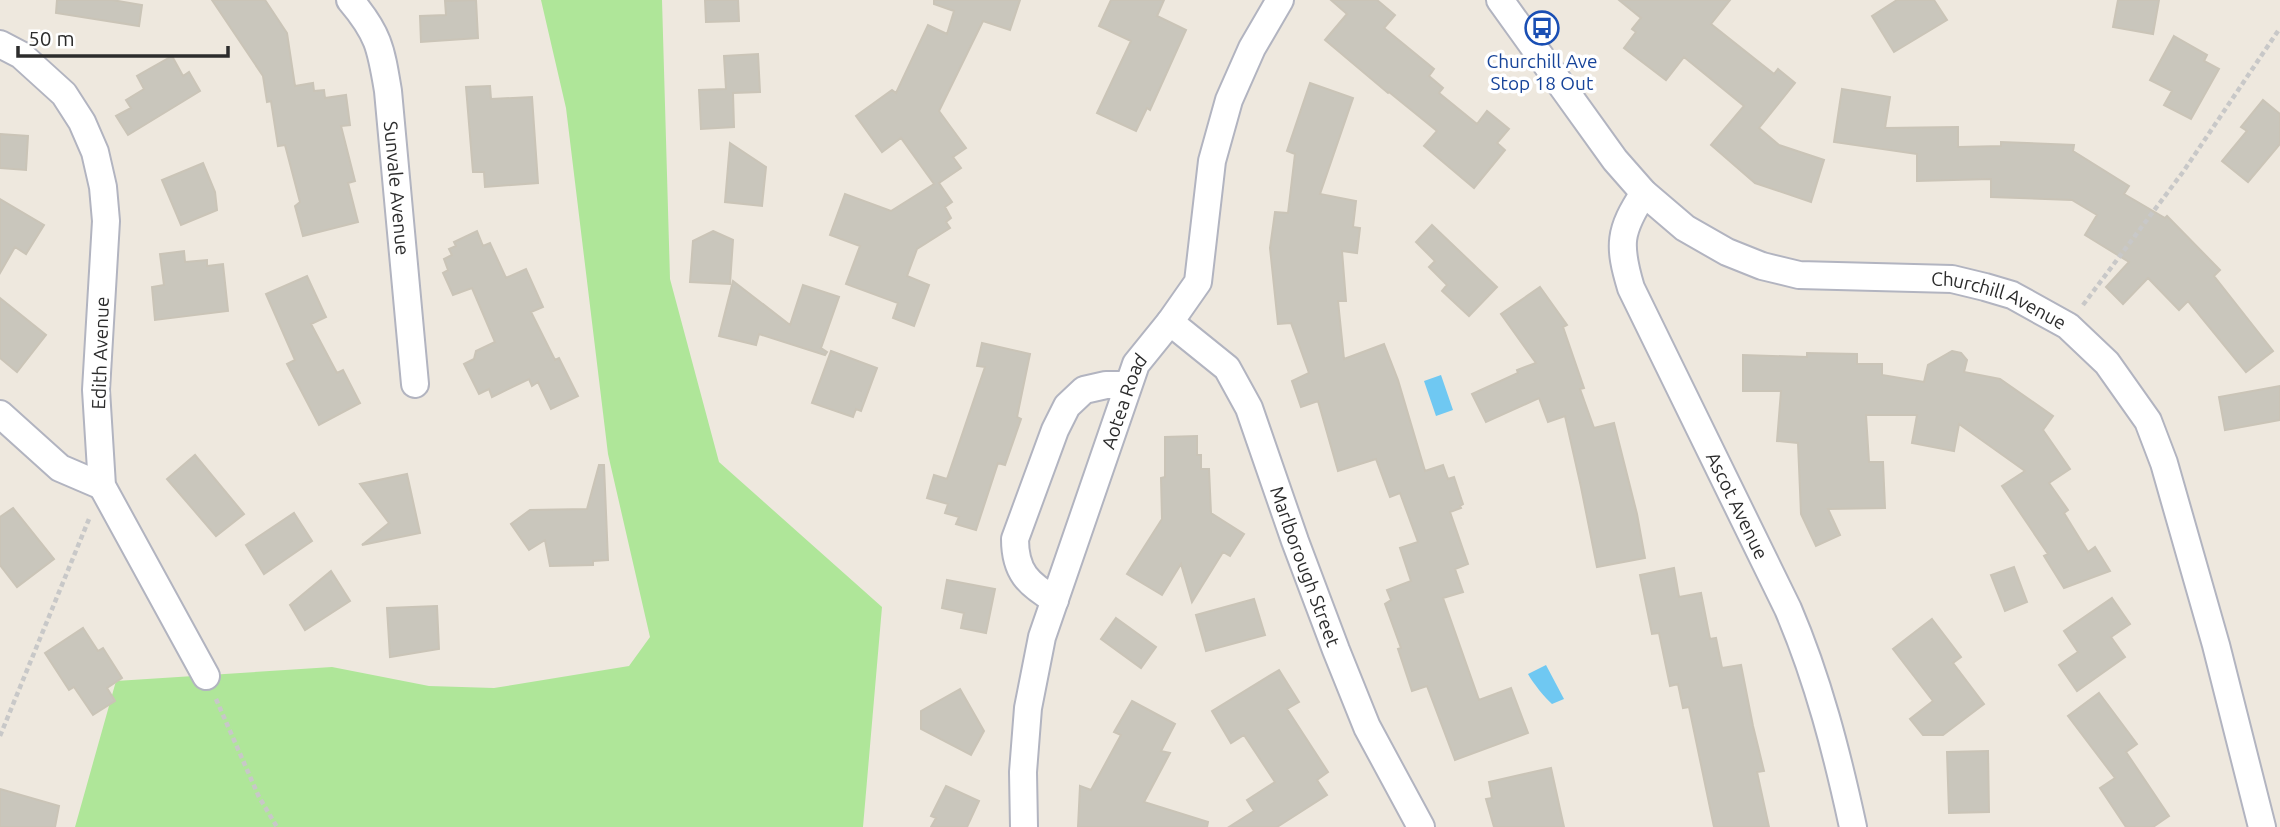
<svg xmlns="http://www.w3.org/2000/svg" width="2280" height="827" viewBox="0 0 2280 827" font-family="Ubuntu,sans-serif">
	<rect width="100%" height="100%" fill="#eee8de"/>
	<path fill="#afe699" d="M541,0H662L670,279L719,462L882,607L863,827H75L116,681L332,667L429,686L494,688L629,666L650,637L608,454L566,108Z"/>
	<path fill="#6fc8f2" d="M1441,375L1453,410L1436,416L1424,381Z
		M1546,665L1564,699L1552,704C1545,698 1533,683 1528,674Z"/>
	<path fill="#c9c6bc" stroke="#cac4b7" stroke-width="2" d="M57,0H112L142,5L139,26L56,13Z
		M212,0H265L287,33L295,86L313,83L314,91L324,90L325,98L346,95L350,125L341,126L355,181L348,183L358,222L303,236L295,206L300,202L285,145L278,146L271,101L267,102L263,76Z
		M476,0L478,38L421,42L420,16L446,15L445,1Z
		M705,0H738L739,21L706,22Z
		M934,0H1020L1010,30L983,21L939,111L966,148L953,157L961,168L939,183L952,202L945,207L951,218L946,222L950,228L917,249L907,276L929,285L914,326L893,318L898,303L846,284L860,246L830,235L845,194L891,211L934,184L901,138L882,152L856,116L892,90L896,93L928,25L947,34L954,11L934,4Z
		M1111,0H1164L1157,16L1186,30L1150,110L1147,108L1136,131L1097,113L1131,41L1099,26Z
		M1331,0H1377L1395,15L1384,28L1434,69L1429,76L1443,88L1439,93L1477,124L1487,111L1509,129L1497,143L1505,150L1474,188L1424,146L1437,131L1389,92L1388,93L1325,40L1347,14Z
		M1619,0H1730L1711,24L1774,74L1778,69L1795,83L1759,128L1779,145L1824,160L1811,202L1755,183L1711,145L1744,106L1684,57L1666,80L1624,48L1636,32L1632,29L1641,18Z
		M1897,0H1934L1947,20L1894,52L1872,16Z
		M2118,0H2159L2153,34L2113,27Z
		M2174,36L2207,55L2204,61L2219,69L2191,119L2164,105L2172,91L2150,80Z
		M758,54L760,92L733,93L734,127L701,129L699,90L726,89L724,56Z
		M172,56L183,76L189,72L200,91L128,135L116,116L131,108L126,100L144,89L137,76Z
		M1310,83L1353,98L1320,194L1356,201L1353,227L1360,228L1357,253L1342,251L1346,301H1338L1344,359L1384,344L1398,380L1425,471L1443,465L1448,479L1454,477L1463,504L1460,506L1461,508L1450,512L1468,564L1455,569L1463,592L1443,598L1479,700L1511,688L1528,733L1455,760L1427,686L1412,691L1398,649L1401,648L1385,604L1391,600L1387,590L1411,581L1400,548L1418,542L1400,493L1390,497L1376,459L1338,471L1318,401L1301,407L1292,381L1309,373L1291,323L1278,324L1270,248L1275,212L1288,213L1295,154L1287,151Z
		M490,86L491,99L532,97L538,183L485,187L484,172H473L466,87Z
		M1842,89L1890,97L1885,128L1958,127V147L2001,146V142L2074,145L2073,151L2129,186L2124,194L2165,218L2167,216L2220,270L2214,276L2273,351L2246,372L2188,301L2179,310L2148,278L2123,304L2106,287L2129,262L2085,235L2097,215L2072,200L1991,197V179L1917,181V154L1834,142Z
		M2263,100L2280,114V144L2248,182L2222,161L2247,131L2241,127Z
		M0,134L28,136L26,170L0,168Z
		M730,143L766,167L762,206L725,202Z
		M203,163L215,192L217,210L181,225L162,180Z
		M0,199L44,225L26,254L15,247L0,273Z
		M1432,225L1497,287L1469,316L1442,291L1447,285L1429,267L1435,261L1416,242Z
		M477,231L483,246L490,243L506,278L526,269L543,307L531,312L555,360L559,358L578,396L551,409L538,382L532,386L529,379L492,397L489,389L479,394L464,364L474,359L476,351L495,342L472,288L453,295L443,273L448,270L444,259L452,255L449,249L456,246L454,242Z
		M713,231L733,240L730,284L690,282L693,241Z
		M184,251L185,262L207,260V266L223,264L228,311L155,320L152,287L164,285L160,254Z
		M307,276L326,317L311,324L337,373L343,370L360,403L319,425L287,364L295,360L266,294Z
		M733,281L790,325L803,285L839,297L821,348L827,352L825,355L759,334L756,345L719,336Z
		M1540,287L1567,325L1563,327L1584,388L1580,389L1594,428L1614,423L1637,514L1645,558L1597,567L1581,487L1565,416L1548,422L1539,398L1486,422L1472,394L1518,373L1517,370L1536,363L1501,314Z
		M0,298L46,335L17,372L0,358Z
		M982,343L1030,354L1017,417L1021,419L1005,465L998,463L976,530L956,524L959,517L945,513L948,504L927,498L934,475L947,479L985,367L977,366Z
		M831,351L877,368L861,411L856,409L853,417L812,403Z
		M1952,351L1961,353L1967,360L1964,372L2000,379L2053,416L2043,430L2070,469L2049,483L2068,510L2064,513L2088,552L2095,547L2110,571L2064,588L2044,556L2048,554L2002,486L2025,471L1959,424L1954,451L1912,443L1917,415H1866L1869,462H1883L1885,508L1828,509L1840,535L1816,546L1801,514L1798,443L1777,441L1781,391H1743V355L1807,357V353L1857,354V364H1882V375L1924,382L1928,365Z
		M2280,386V420L2225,430L2219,397Z
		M1197,436V455H1201V469H1209L1211,513L1244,534L1230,556L1223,552L1192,602L1181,564L1162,595L1127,574L1162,519L1161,478L1165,477V437Z
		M195,455L244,514L216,536L167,479Z
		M599,465H604L608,560L593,561V565L550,566L545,540L529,550L511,524L530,510L587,509Z
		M407,474L420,533L362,545L389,523L360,484Z
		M13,508L54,559L17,587L0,565V517Z
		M294,513L312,541L264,574L246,545Z
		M2014,567L2027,602L2005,611L1991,575Z
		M1674,568L1679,597L1701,593L1710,639L1716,638L1722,668L1741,665L1753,726L1764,771L1757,772L1769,827H1714L1689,707L1683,708L1678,684L1670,686L1659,633L1652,634L1640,575Z
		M331,571L350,601L305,630L290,605Z
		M947,580L995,589L986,633L961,628L964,613L942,608Z
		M2112,598L2130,624L2111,637L2125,657L2077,691L2059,665L2078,652L2064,631Z
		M1254,599L1265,635L1206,651L1196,615Z
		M437,606L439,649L390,657L387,608Z
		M1116,618L1156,647L1141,668L1101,639Z
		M1932,619L1961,657L1953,663L1984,704L1943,735H1923L1910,719L1933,701L1893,649Z
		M83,628L98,651L103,648L122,678L107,688L115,701L93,715L74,687L69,690L45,653Z
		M1279,670L1299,702L1287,709L1328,772L1317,780L1327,795L1277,827H1229L1254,811L1247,800L1275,782L1244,735L1231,743L1212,711Z
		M960,689L984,731L971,755L921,729V711Z
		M2099,693L2137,744L2126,752L2169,816L2153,827H2126L2100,788L2115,778L2068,716Z
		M1132,701L1175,724L1161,751L1170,753L1144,802L1208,822L1207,827H1078L1080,786L1091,790L1121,735L1114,732Z
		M1988,751L1989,812L1949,813L1947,752Z
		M1551,768L1564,827H1494L1486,799L1492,798L1489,782Z
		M946,786L979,801L967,827H931L936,818L931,816Z
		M0,789L59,806L55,827H0Z"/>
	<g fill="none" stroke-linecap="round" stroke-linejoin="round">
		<defs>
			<g id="minor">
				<path id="s1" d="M350,0C379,34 381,49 388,91L415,384"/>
				<path id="s2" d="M1500,0L1615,160L1644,193L1685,228L1727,252L1762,266L1799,275L1952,279L1985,287L2012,295L2068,326L2107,363L2148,421L2164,463L2216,645L2262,827"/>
				<path d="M0,44L21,55L64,94L82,122L95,152L103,187L106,221L96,390L102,486L206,676"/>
				<path id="s3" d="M1644,193C1619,231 1618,245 1631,288L1788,609C1818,679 1837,753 1853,827"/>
				<path id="s4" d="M1170,322L1227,368L1249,408L1295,541L1336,650L1367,727L1421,827"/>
				<path d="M0,414L60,468L102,486"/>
				<path d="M1055,600C1028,584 1015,572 1015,539L1055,430L1067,406L1084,390L1106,385H1128"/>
				<path id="s5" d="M1024,827L1023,772L1028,708L1042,637L1136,364L1170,322L1198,282L1212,161L1229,100L1252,48L1280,0"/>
			</g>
		</defs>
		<use href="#minor" stroke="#b2b4c0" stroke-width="30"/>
		<path stroke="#c8c8c8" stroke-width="4.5" stroke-dasharray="5 3.5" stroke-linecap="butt" d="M2083,305L2183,172L2280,28
			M216,699L259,797L277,827
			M0,736L89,519"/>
		<use href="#minor" stroke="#fff" stroke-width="26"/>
	</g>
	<defs>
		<symbol id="bus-ring" viewBox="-11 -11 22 22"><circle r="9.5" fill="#fff" stroke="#1a4fb4" stroke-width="1.5"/><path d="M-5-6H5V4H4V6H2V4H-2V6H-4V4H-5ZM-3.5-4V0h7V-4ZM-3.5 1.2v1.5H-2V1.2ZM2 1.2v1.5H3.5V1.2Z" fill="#1a4fb4"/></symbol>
	</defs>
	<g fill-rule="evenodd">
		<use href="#bus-ring" x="1523" y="9" width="38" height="38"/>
	</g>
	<g text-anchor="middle" stroke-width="7" stroke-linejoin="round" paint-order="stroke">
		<g font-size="19" fill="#164399" stroke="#fff">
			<text x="1542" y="68">Churchill Ave<tspan x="1542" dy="22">Stop 18 Out</tspan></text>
		</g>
		<g font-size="19" fill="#2c2c2c" stroke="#fff">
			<text dy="7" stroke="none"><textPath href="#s1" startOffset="198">Sunvale Avenue</textPath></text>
			<text dy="7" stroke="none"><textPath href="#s2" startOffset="623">Churchill Avenue</textPath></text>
			<text transform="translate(100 353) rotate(-88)" y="7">Edith Avenue</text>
			<text dy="7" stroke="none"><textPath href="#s5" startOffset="441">Aotea Road</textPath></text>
			<text dy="7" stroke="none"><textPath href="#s3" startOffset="343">Ascot Avenue</textPath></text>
			<text dy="7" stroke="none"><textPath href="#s4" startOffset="287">Marlborough Street</textPath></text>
		</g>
	</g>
	<path d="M18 46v10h210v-10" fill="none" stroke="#2c2c2c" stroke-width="3.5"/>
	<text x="28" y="46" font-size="21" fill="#2c2c2c" stroke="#ffffff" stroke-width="5" paint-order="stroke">50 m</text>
</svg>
